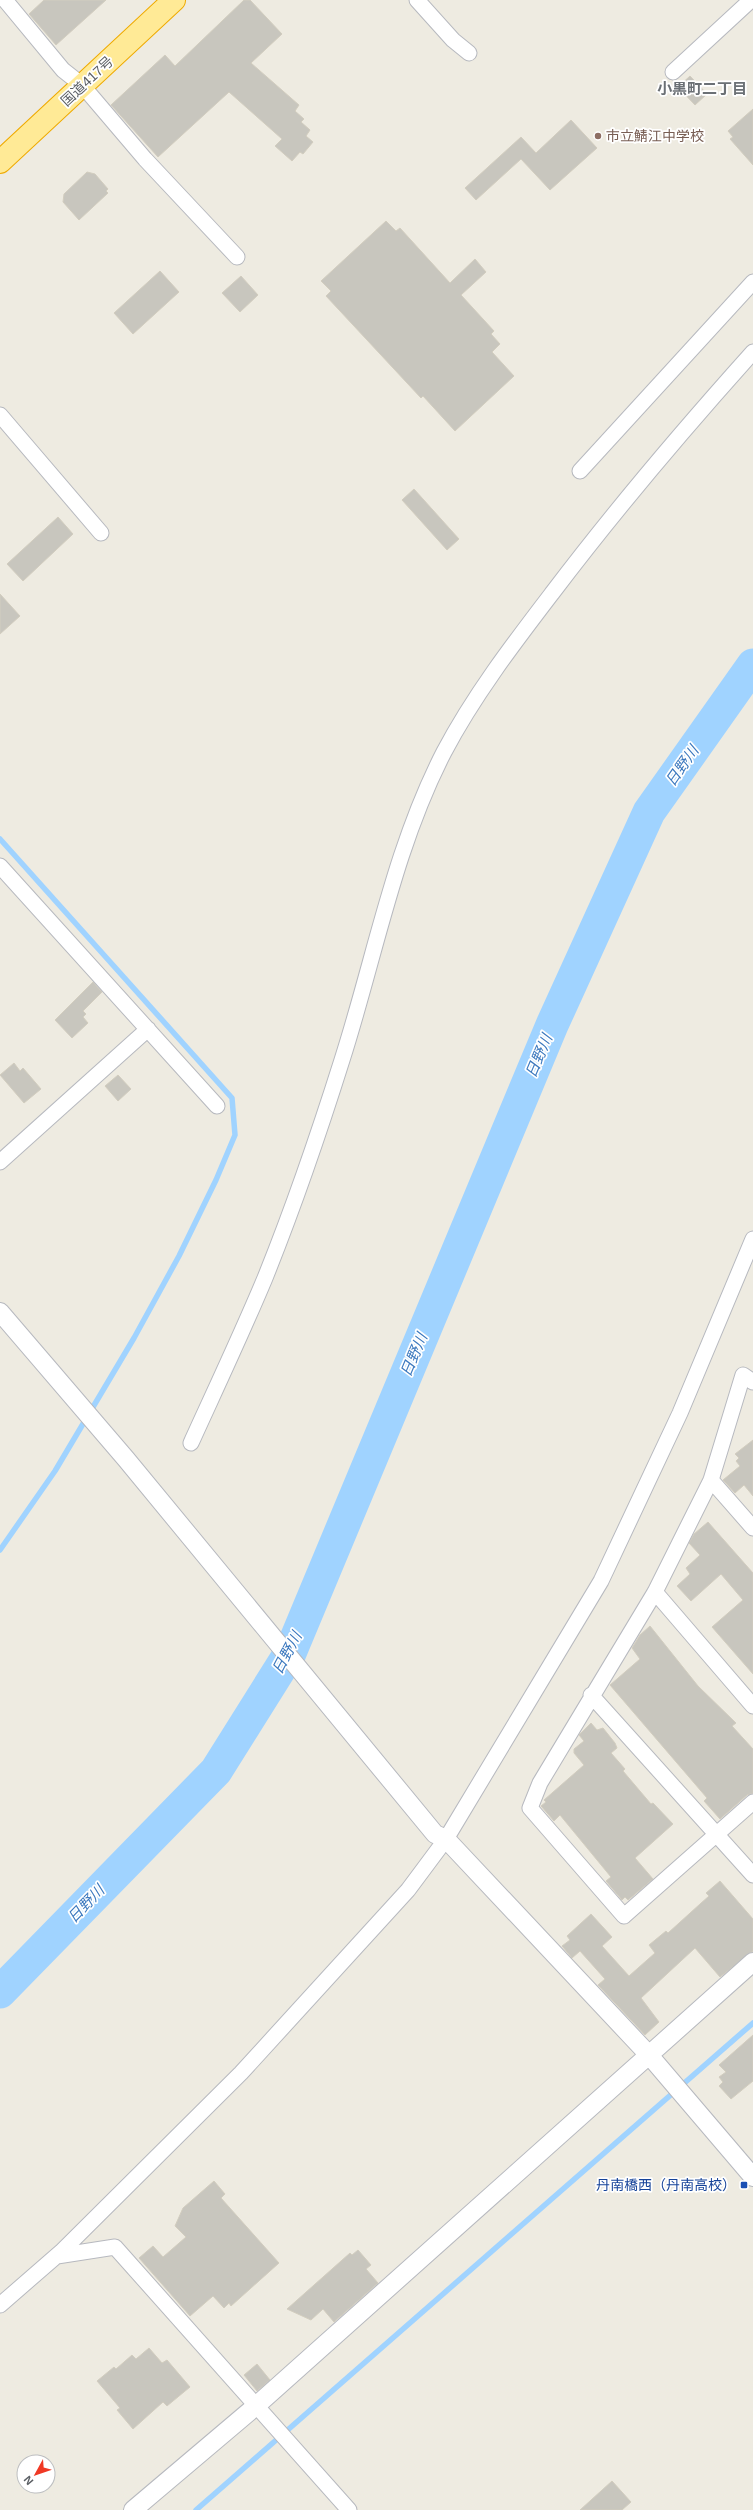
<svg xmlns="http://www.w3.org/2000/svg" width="753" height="2510" viewBox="0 0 753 2510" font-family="Helvetica,'Noto Sans JP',sans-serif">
	<rect width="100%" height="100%" fill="#eeebe1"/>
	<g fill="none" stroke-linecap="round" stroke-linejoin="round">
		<path stroke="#a0d3ff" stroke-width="5.5" d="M0,839L232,1098L235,1135L216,1180L179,1256L134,1338L55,1471L0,1550
			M196,2510L753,2023"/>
		<path stroke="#a0d3ff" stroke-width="33" d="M0,1992L216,1771L290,1653L552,1025L649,812L753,665"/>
	</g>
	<path fill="#c8c6be" stroke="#d2cdbf" d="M44,0H106L56,45L29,14Z
		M244,0H250L282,34L251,63L299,105L295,111L304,119L301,122L310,130L306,136L313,142L303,154L300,152L292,161L275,146L282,139L229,92L158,157L111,105L165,55L175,66Z
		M690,76L707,94L695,105L678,87Z
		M753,109V165L730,139L733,137L728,131Z
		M571,120L597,148L550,190L521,159L476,200L465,188L521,137L536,153Z
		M87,172L95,174L108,189L106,191L108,193L79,220L63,202L64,194Z
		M386,221L396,231L400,228L450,283L475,259L486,272L461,295L494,331L491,334L500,344L492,352L514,376L455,431L423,396L421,398L326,296L331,291L321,281Z
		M160,271L179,292L133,334L114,313Z
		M241,276L258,295L240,312L222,293Z
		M414,489L459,539L447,550L402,500Z
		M58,517L73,534L23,581L7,564Z
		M0,594L20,616L0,634Z
		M93,982L102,992L83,1011L86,1014L83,1017L88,1023L72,1038L55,1020Z
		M14,1063L20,1071L23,1068L41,1089L24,1103L0,1075Z
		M118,1075L131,1089L118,1101L105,1086Z
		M753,1440V1496L744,1485L735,1493L723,1480L740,1466L736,1461L739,1458L735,1454Z
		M708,1522L753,1573V1674L712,1627L743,1600L721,1574L691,1601L677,1586L690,1574L686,1568L700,1555L689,1543L694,1534Z
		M650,1626L698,1686L736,1723L732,1726L753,1749V1793L747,1795L720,1819L704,1801L707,1798L610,1685L640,1659L632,1648L640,1635Z
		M591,1723L597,1730L603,1728L615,1743L617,1748L611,1753L625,1769L623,1771L651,1804L653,1803L673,1824L635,1858L653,1879L628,1900L625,1897L622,1900L606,1881L611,1877L560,1815L554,1821L541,1806L546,1802L544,1800L584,1765L574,1753V1749L584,1741L579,1735Z
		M720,1881L753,1919V1951L720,1977L695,1948L641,1998L659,2022L645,2035L598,1985L605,1979L580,1951L572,1958L562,1946L570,1940L567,1936L591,1914L612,1937L602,1946L629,1976L655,1953L649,1945L666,1931L668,1933L700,1904L709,1896L706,1893Z
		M753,2035V2081L731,2099L719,2086L723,2082L719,2077L726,2072L719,2065Z
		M214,2181L225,2194L221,2198L279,2263L231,2306L229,2303L224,2308L213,2296L190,2316L139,2258L153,2246L163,2257L186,2237L175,2226L183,2208Z
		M358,2250L371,2265L366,2269L378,2283L334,2322L323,2309L311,2320L287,2309L350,2253L352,2255Z
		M149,2348L162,2363L167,2360L190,2387L167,2406L163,2402L133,2429L117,2410L120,2408L97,2381L114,2367L116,2369L132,2355L136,2359Z
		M257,2364L270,2380L257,2391L244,2375Z
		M612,2481L631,2502L622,2510H580Z"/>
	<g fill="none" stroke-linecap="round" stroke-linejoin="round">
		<defs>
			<path id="minor" d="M5,0L63,70L82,85L145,159L237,257
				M417,0L453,40L469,53
				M673,72L751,0
				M0,415L101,533
				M580,471L753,282
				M0,866L217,1106
				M0,1162L148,1029
				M753,1382L743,1375L711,1480L655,1592L540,1783L530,1808L624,1916L753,1802
				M191,1443C216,1388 242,1333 265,1278C294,1206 319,1133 342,1060C375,957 394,849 444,752C474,695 514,643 553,592C616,509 683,430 753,352
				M711,1480L753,1528
				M655,1592L753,1706
				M591,1695L753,1875
				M57,2256L115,2247L349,2510
				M0,2305L61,2252L241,2073L408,1890L446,1839L601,1581L680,1413L753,1239"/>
			<path id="tertiary" d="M0,1312L126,1459L435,1834L446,1839L649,2055L753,2177
				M133,2510L257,2405L753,1962"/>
			<path id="trunk" d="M0,162L174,0"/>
		</defs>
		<use href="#minor" stroke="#b7b9bf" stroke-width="17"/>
		<use href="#tertiary" stroke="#b7b9bf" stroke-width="20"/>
		<use href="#trunk" stroke="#efaa00" stroke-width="24"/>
		<use href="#minor" stroke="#fff" stroke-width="15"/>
		<use href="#tertiary" stroke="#fff" stroke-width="18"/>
		<use href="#trunk" stroke="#ffea96" stroke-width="22"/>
	</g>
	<circle fill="#8d6e63" stroke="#fff" stroke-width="1.5" cx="598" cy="136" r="4"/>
	<rect fill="#1a4fb4" stroke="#fff" stroke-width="1.5" x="740" y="2181" width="8" height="8" rx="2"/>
	<g text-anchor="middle" stroke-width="3.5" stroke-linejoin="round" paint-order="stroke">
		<g font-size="14" fill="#5a5e63" stroke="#fff">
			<text transform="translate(87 81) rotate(-43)" y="5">国道417号</text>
		</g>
		<g font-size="14" fill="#785e54" stroke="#fff" text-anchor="start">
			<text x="606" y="141">市立鯖江中学校</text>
		</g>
		<g font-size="14" fill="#164399" stroke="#fff" text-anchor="end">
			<text x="736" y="2190">丹南橋西（丹南高校）</text>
		</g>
		<g font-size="15" font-weight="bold" fill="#6b7075" stroke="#fff">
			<text x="702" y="94">小黒町二丁目</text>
		</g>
		<g font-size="15" font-style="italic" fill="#3b78be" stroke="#fff">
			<text transform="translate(682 766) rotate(-55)" y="5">日野川</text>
			<text transform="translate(539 1056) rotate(-67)" y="5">日野川</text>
			<text transform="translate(414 1355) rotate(-67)" y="5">日野川</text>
			<text transform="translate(287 1653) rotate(-62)" y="5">日野川</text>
			<text transform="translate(86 1904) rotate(-46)" y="5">日野川</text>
		</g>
	</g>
	<g transform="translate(36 2474) rotate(230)"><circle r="19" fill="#ffffff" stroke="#bdbfc1"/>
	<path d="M0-3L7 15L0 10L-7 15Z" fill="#f03925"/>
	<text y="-6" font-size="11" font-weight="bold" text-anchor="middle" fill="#5a5e63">N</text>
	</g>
</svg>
